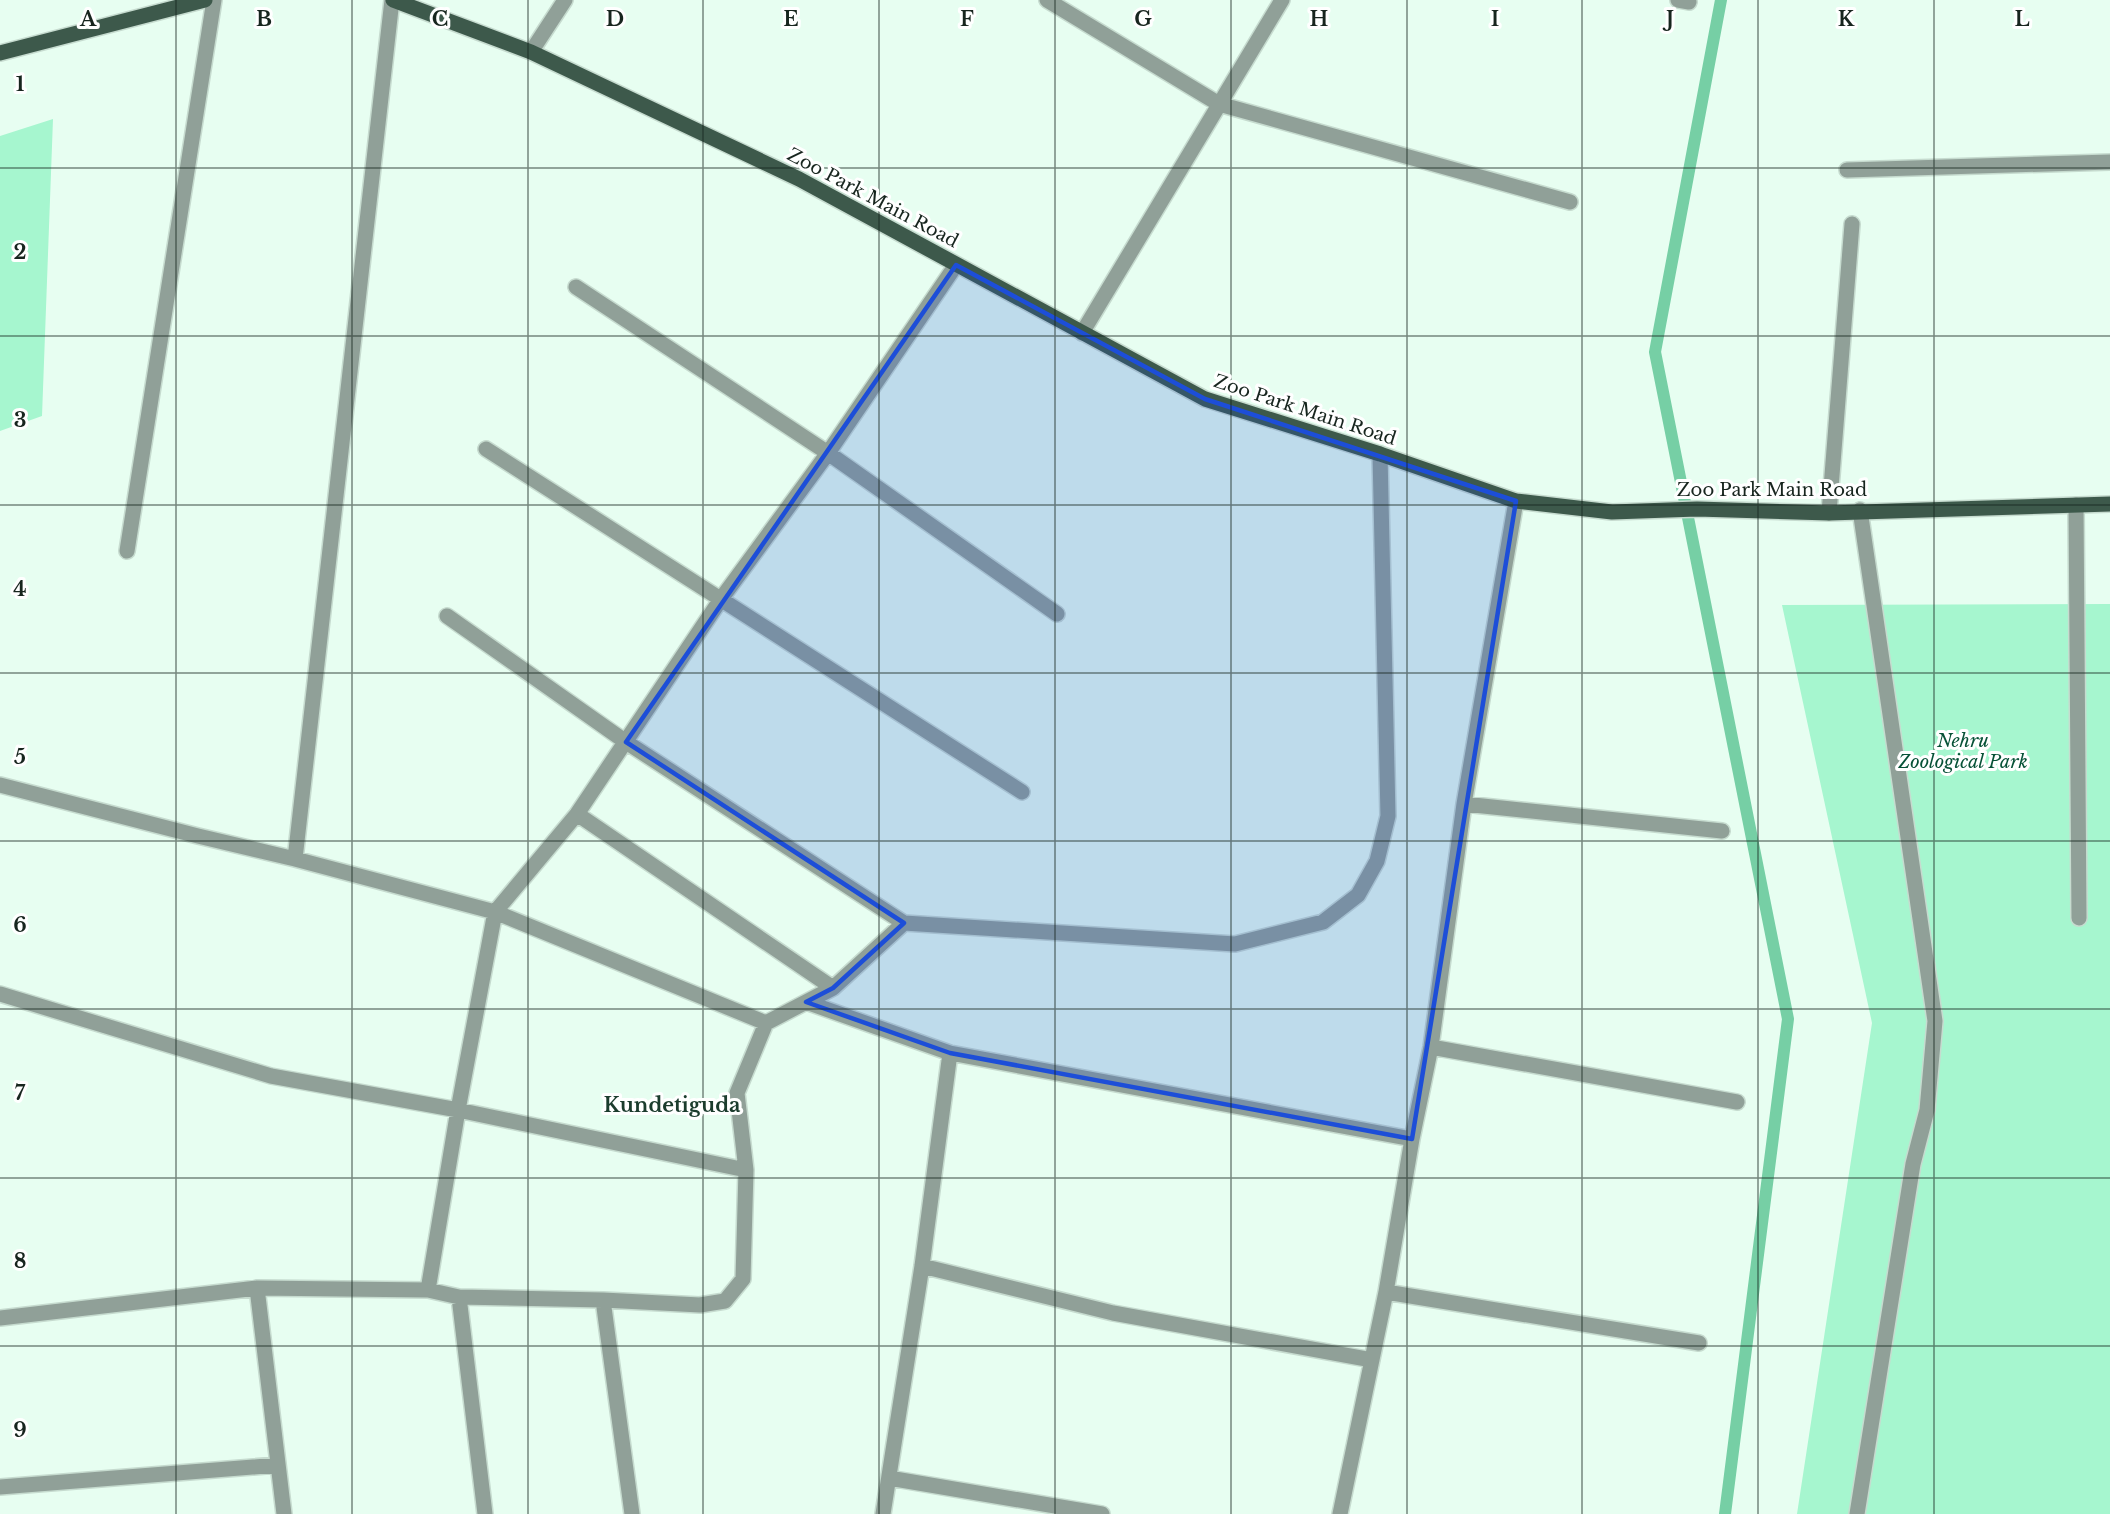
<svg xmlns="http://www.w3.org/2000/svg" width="2110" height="1514" viewBox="0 0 2110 1514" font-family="'Libre Baskerville',serif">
	<rect width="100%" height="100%" fill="#e7fef1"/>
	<path fill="#a6f6cf" d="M53,119L42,416L0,431V136Z
		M2110,604V1514H1797L1872,1023L1782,605Z"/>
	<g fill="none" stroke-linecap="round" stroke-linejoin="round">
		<path stroke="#76cfa5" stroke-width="12" d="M1721,0L1655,352L1788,1019L1725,1514"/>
		<defs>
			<path id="minor" d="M1047,0L1219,104L1570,202
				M1678,0L1689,2
				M531,52L565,0
				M1847,170L2110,162
				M576,287L828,453L1057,614
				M1082,333L1282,0
				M486,449L1022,792
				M2076,505L2079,918
				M1829,513L1852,224
				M127,551L214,0
				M447,616L626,742L904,923L1235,944L1323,922L1358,895L1377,861L1388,816L1380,454
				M0,785L198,836L295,859L495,912L766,1023
				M1464,804L1722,831
				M577,814L833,988
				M295,859L392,0
				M0,994L271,1076L458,1110L746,1170
				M806,1002L950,1053L1412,1139
				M1431,1047L1737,1102
				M922,1266L1113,1313L1372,1360
				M257,1288L284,1514
				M428,1290L458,1110L495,912L577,814L721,599L828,453L956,265
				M1386,1292L1699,1343
				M459,1297L485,1514
				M603,1300L632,1514
				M0,1318L257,1288L428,1290L459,1297L603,1300L700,1305L725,1301L743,1279L746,1170L737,1093L766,1023L833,988L904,923
				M889,1478L1102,1514
				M0,1487L278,1465
				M883,1514L922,1266L950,1053
				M1340,1514L1386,1292L1412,1139L1431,1047L1464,804L1516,501
				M1857,1514L1913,1164L1927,1110L1935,1021L1860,510"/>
			<path id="major" d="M393,0L531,52L799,179L1205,399L1380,454L1516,501L1612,512L1697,509L1829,513L2110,504
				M0,53L205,0"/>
		</defs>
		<use href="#minor" stroke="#c6dbcf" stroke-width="18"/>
		<use href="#major" stroke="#c6dbcf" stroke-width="18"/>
		<use href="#minor" stroke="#90a098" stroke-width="15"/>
		<use href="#major" stroke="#3d594b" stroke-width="15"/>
	</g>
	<path fill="#1d4ed8" fill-opacity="0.2" stroke="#1d4ed8" stroke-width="4.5" stroke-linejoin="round" d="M956,265L1205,399L1516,501L1412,1139L950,1053L806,1002L833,988L904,923L626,742Z"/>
	<path fill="none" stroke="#17251e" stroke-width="1.5" stroke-opacity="0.55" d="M176,0V1514M352,0V1514M528,0V1514M703,0V1514M879,0V1514M1055,0V1514M1231,0V1514M1407,0V1514M1582,0V1514M1758,0V1514M1934,0V1514M0,168H2110M0,336H2110M0,505H2110M0,673H2110M0,841H2110M0,1009H2110M0,1178H2110M0,1346H2110"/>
	<g text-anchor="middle" stroke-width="6" stroke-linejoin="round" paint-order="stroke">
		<g font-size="18" fill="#17251e" stroke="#fff">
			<text transform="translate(873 198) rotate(28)" y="6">Zoo Park Main Road</text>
			<text transform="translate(1305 410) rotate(18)" y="6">Zoo Park Main Road</text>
			<text x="1772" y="496">Zoo Park Main Road</text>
		</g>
		<g font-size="18" font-style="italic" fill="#075237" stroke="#fff">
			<text x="1963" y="747">Nehru<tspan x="1963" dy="21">Zoological Park</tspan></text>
		</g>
		<g font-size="20" font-weight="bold" fill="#1b3c2d" stroke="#fff">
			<text x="672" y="1112">Kundetiguda</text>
		</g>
	</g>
	<g font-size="20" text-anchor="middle" font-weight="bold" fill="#17251e" stroke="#fff" stroke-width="6" stroke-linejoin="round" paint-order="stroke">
		<text x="88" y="26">A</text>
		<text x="264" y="26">B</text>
		<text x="440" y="26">C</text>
		<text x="615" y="26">D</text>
		<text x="791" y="26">E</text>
		<text x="967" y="26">F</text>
		<text x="1143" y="26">G</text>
		<text x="1319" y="26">H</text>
		<text x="1495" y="26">I</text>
		<text x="1670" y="26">J</text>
		<text x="1846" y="26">K</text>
		<text x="2022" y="26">L</text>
		<text x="20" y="91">1</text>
		<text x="20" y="259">2</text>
		<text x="20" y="427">3</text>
		<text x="20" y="596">4</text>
		<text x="20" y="764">5</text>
		<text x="20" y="932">6</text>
		<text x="20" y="1100">7</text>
		<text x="20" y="1268">8</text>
		<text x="20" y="1437">9</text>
	</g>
</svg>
